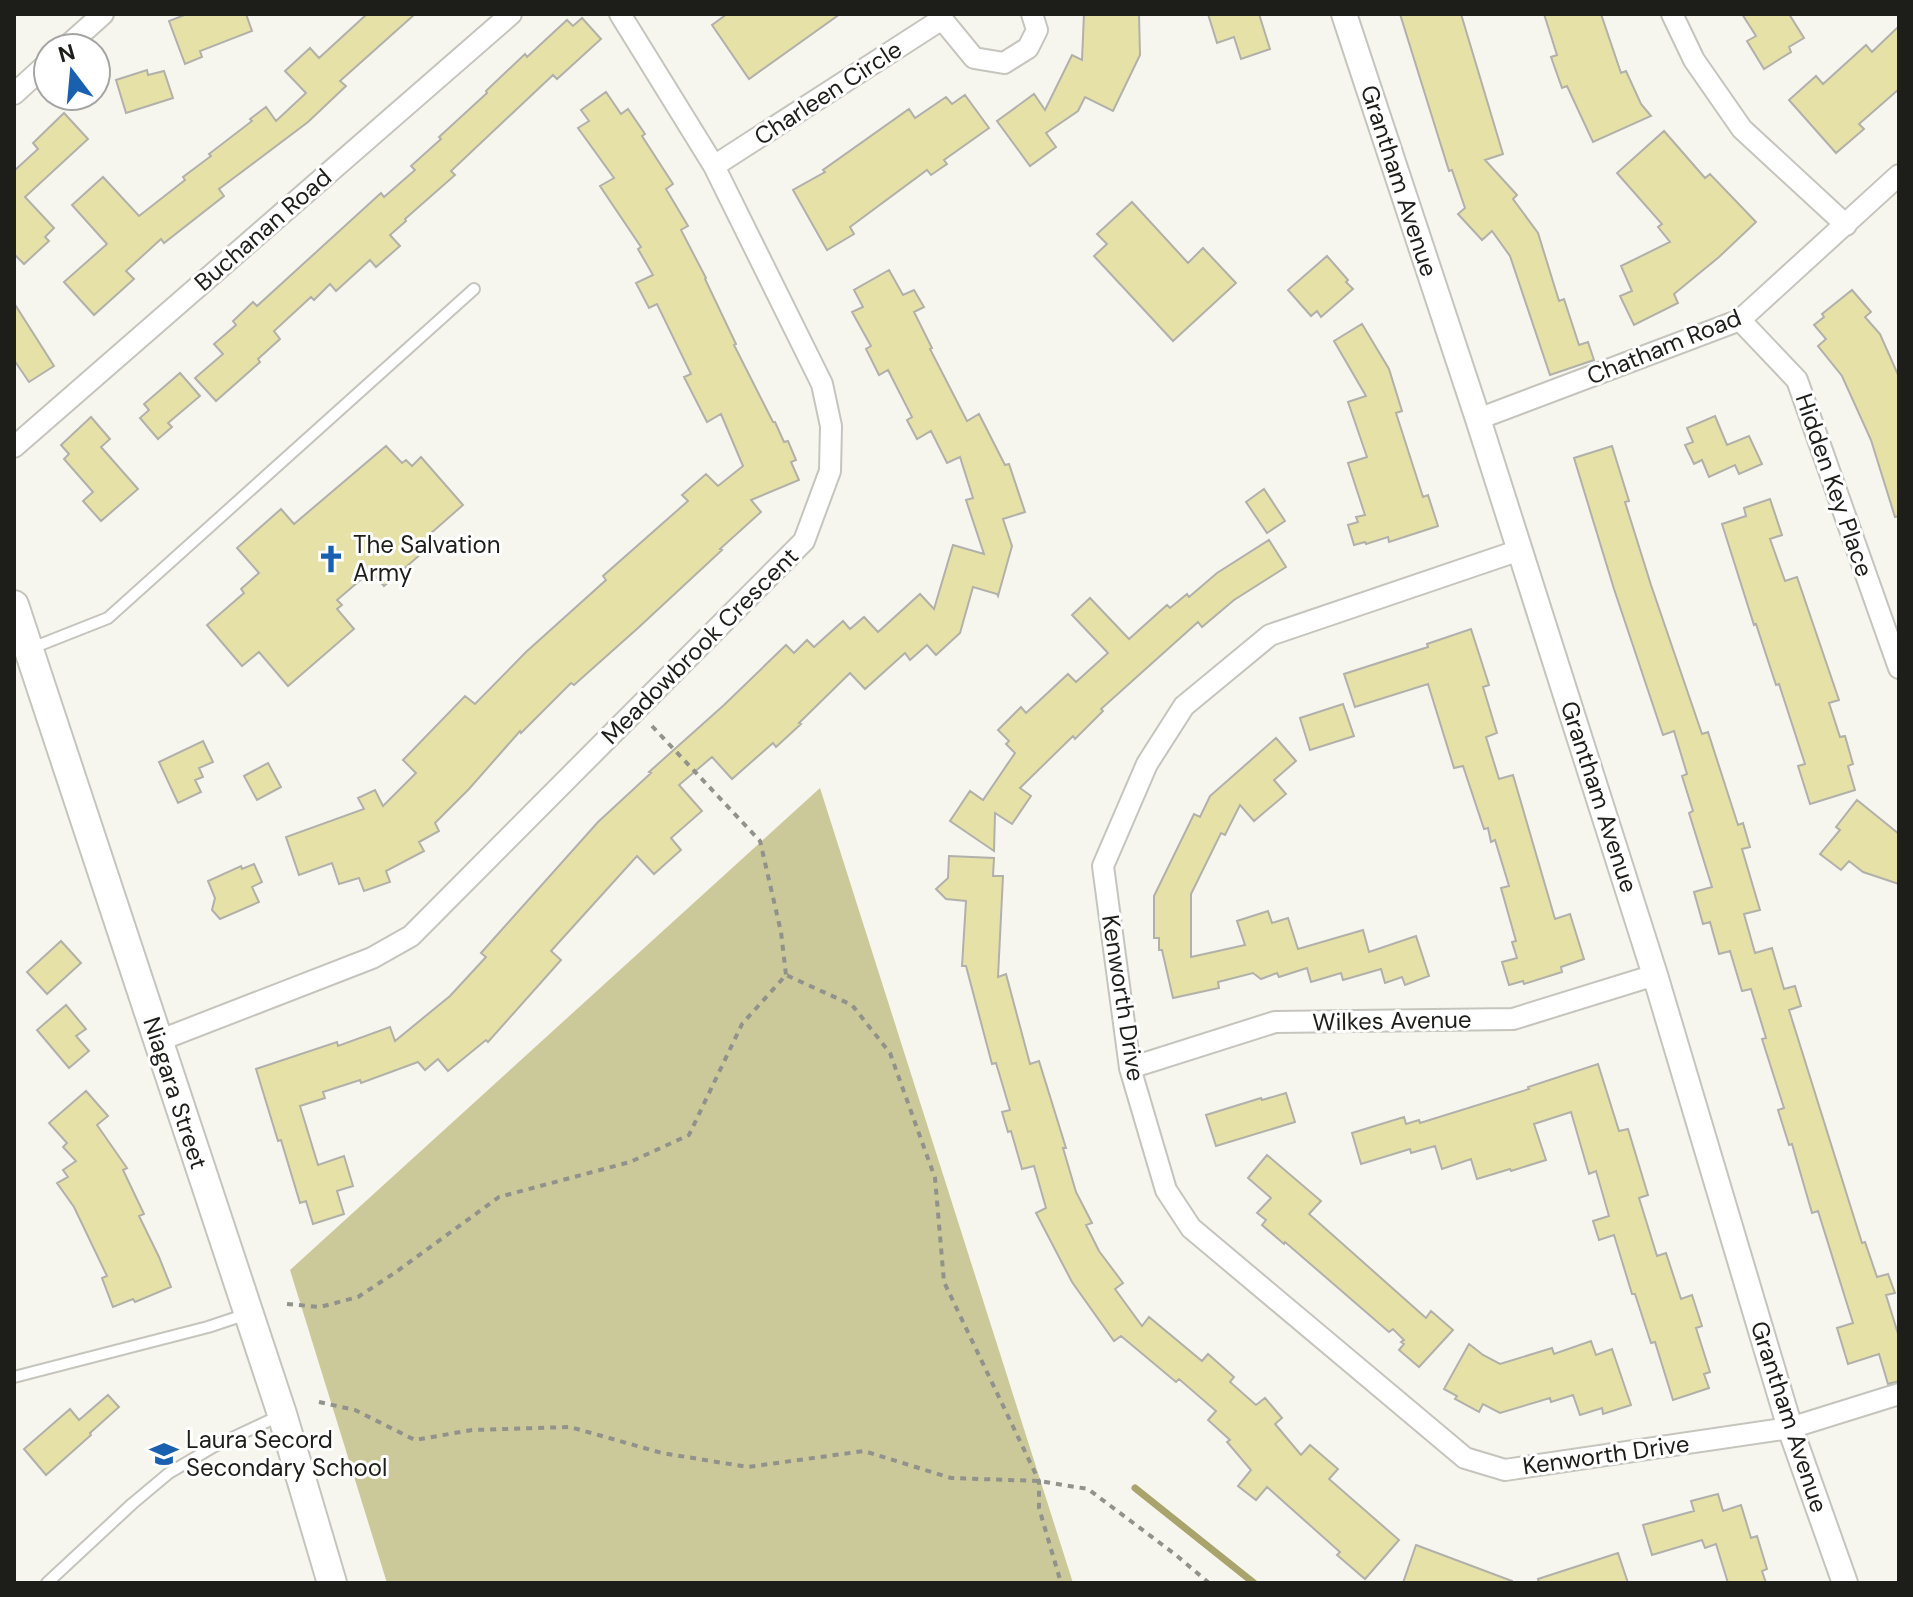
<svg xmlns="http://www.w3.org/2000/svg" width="1913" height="1597" viewBox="0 0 1913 1597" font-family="'DM Sans',sans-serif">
	<rect width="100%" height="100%" fill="#f6f6ef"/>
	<path fill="#cbc899" d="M820,788L1073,1583H387L290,1270Z"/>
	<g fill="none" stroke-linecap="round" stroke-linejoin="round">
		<path stroke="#a8a46c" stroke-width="7" d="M1135,1488L1254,1583"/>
	</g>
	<path fill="#e6e2a7" stroke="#b1b0aa" stroke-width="2" d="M187,14H246L252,31L200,51L202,57L185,64L169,21Z
		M367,14H415L340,81L346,86L308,122L219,189L224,196L164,243L161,239L126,271L134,279L94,315L64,282L107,244L72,205L103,177L139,216L185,180L183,177L211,156L209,154L252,121L250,119L266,107L276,121L306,93L285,71L310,48L319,58Z
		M727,14H840L749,79L712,25Z
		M1084,14H1139L1140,55L1113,111L1085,97L1078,111L1046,133L1056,147L1030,166L997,121L1034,94L1045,110L1072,55L1082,60Z
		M1208,14H1259L1270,49L1241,59L1234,37L1217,43Z
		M1400,14H1461L1503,154L1485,160L1517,195L1513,199L1538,233L1559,301L1564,299L1579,345L1588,342L1594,360L1550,375L1510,256L1492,231L1482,240L1458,214L1465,208L1452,170L1449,171Z
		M1544,14H1601L1621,73L1626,71L1641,104L1651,116L1593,142L1567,86L1562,88L1551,57L1557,55Z
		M1742,14H1789L1804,38L1789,47L1791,52L1764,69L1747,41L1756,36Z
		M582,18L601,39L557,79L553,75L451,171L455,175L405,219L406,221L390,235L400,246L376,267L370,260L336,291L330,284L314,300L311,297L274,331L280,339L258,359L260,362L216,401L195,378L223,354L214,344L236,325L233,321L253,302L257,306L381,193L384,197L415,170L411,166L441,139L439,137L487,93L486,91L525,54L527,57L567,20L573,26Z
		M1899,26V89L1859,124L1864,129L1836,153L1789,100L1816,76L1823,84L1866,45L1872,52Z
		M147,70L148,75L164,71L173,98L126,113L116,80Z
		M606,92L621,114L628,109L645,134L642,136L673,184L666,189L688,226L681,230L706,278L705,279L736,344L734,345L773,422H775L784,442L788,441L796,460L791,462L799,480L751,500L761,512L720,549L722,550L638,628L574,685L571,683L521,733L520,731L469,789L435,823L439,831L419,842L424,851L386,871L390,882L364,891L359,878L339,884L332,863L299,875L286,837L364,809L358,798L375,790L383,806L416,773L403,760L465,696L475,704L526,652L606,580L603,576L688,501L682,495L706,474L718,486L743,466L721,414L707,422L684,377L691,374L657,304L649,308L636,283L653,275L638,249L641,247L600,186L614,178L578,128L589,121L581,110Z
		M965,95L989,128L944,160L947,164L931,175L927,170L850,227L854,234L827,250L793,190L825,172L823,170L909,109L915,118L946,97L952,104Z
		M64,113L88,139L25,197L54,228L45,237L49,241L24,264L14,254V171L38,149L33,143Z
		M1664,131L1705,178L1710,174L1756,222L1719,257L1674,294L1678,303L1634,325L1620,296L1632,291L1621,266L1670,242L1658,227L1662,224L1617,173Z
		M1132,202L1188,263L1203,248L1236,283L1173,341L1094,256L1107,244L1097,234Z
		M1327,256L1348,280L1346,282L1353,289L1321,317L1317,311L1311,316L1288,290Z
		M889,270L903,295L914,290L924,307L914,312L932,348L930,349L967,421L979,414L1005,465L1009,464L1025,512L1003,519L1012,546L998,596L997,594L973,587L960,633L936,655L927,645L910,660L905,653L865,689L850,673L799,723L801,724L776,747L773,743L732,779L712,757L679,785L702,811L671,838L681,850L654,874L637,856L551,951L561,960L488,1042L486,1040L448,1071L438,1059L425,1070L418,1062L361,1083L360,1080L323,1092L325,1098L300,1106L318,1165L344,1156L353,1186L337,1191L344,1214L313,1224L306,1201L300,1203L281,1140L278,1141L256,1069L337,1042L338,1046L390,1027L395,1041L450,996L486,957L481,953L598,822L651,773L649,772L724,705L786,645L794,653L807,640L814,647L843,621L850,629L864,617L878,632L920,594L934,609L953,545L984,554L966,500L973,498L960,457L947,463L931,431L917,439L907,420L912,417L888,370L879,375L866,349L871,346L852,312L863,307L854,290Z
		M1852,290L1871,312L1865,317L1880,334L1899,377V516L1895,517L1871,440L1842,376L1818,346L1826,339L1814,325L1824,317L1822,314Z
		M14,303L54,366L29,382L14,360Z
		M1362,324L1389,369L1402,411L1396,413L1423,497L1428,495L1438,526L1389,542L1388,537L1366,544L1365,542L1354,545L1348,525L1358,522L1356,517L1365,515L1348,463L1367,457L1348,402L1366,396L1334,341Z
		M180,373L200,396L168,423L172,427L158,439L140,418L149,410L144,404Z
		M1715,416L1727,445L1749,436L1762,464L1739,474L1735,465L1709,477L1702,460L1694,464L1685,445L1693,442L1687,428Z
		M91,417L110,439L101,447L138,489L101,521L83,501L93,492L64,459L69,454L61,445Z
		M386,446L402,463L406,460L412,466L421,457L463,505L430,534L436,541L384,586L371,571L337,600L342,605L337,609L354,629L288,686L259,652L242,666L207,625L244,593L241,589L259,573L237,548L281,509L294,524Z
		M1612,446L1629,501L1625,502L1651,585L1702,734L1708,732L1738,825L1743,823L1750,847L1742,849L1760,910L1744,914L1755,953L1772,948L1784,989L1795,986L1801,1006L1789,1010L1862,1243L1865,1242L1877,1277L1888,1274L1895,1293L1886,1295L1899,1337V1381L1888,1384L1879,1354L1848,1364L1837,1328L1853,1323L1818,1211L1812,1213L1792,1144L1789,1145L1778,1110L1784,1108L1762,1039L1766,1038L1751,989L1742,991L1730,951L1719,954L1710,922L1703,924L1694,892L1712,887L1689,813L1693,811L1682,776L1687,774L1674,731L1663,735L1614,589L1574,458Z
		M1264,489L1285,521L1267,533L1246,502Z
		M1770,499L1782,535L1770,539L1785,581L1797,577L1839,700L1829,703L1840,737L1845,736L1853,764L1848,766L1855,790L1810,804L1798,766L1805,764L1779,684L1776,685L1756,624L1754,625L1722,524L1746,516L1744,508Z
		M1269,540L1286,567L1234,600L1202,627L1198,622L1101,709L1103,711L1075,739L1073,736L1020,788L1031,796L1012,824L995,813L994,851L950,821L970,791L983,800L1015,753L1006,744L1009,741L998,730L1021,707L1026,713L1068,674L1076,682L1108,653L1072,615L1090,598L1129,639L1167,605L1170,608L1187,594L1189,597L1217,573Z
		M1471,629L1489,685L1483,687L1497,733L1486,737L1499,779L1513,775L1555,919L1570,914L1584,959L1561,967L1562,972L1524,984L1523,981L1509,985L1502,962L1517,958L1512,942L1516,941L1501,888L1509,886L1495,840L1491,842L1488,828L1484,829L1463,766L1454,768L1428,684L1355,707L1344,674L1428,647L1427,644Z
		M1343,704L1354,736L1310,750L1300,718Z
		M1276,738L1296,761L1274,780L1286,794L1254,821L1240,805L1225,835L1221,833L1191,894V957L1245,945L1237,921L1268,911L1272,923L1288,918L1298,949L1363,930L1369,952L1416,936L1429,976L1405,985L1402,977L1385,983L1381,969L1343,980L1341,973L1311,982L1307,968L1279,977L1277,973L1261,979L1253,973L1218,982L1219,988L1173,998L1162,950H1159V938H1154V896L1194,814L1200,817L1210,796Z
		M203,741L213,762L199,768L203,777L195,780L201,792L178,803L159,762Z
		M268,763L281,787L257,800L244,776Z
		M1857,800L1899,834V884L1863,872L1849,861L1841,870L1820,854L1840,830L1836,827Z
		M949,856L994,858L993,876H1003L998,977L1006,974L1030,1064L1039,1061L1066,1148H1063L1076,1192L1092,1223L1086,1225L1099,1251L1123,1283L1115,1289L1142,1326L1149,1317L1202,1361L1208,1354L1234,1377L1230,1382L1256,1405L1265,1398L1282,1418L1275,1424L1301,1455L1310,1445L1338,1469L1329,1479L1399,1540L1365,1579L1337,1555L1340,1552L1267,1487L1256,1500L1238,1486L1251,1470L1227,1442L1230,1440L1208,1420L1216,1411L1179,1379L1176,1382L1121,1336L1114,1341L1072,1282L1036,1213L1046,1208L1034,1166L1022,1169L1011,1131L1008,1132L1002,1112L1010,1110L996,1063L992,1064L966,966H962L966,901L946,899L936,889L948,878Z
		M254,864L262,882L252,887L259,902L220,919L212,910L215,898L208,881L241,866L242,869Z
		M61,941L81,963L47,994L27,972Z
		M66,1005L86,1029L76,1036L89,1051L69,1068L37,1030Z
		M1598,1064L1619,1131L1628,1129L1648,1195L1639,1198L1657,1256L1666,1253L1681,1299L1692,1295L1702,1326L1696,1328L1710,1372L1704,1374L1709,1388L1673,1400L1655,1342L1651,1343L1635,1294H1632L1614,1235L1599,1240L1593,1221L1609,1216L1596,1171L1589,1174L1571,1112L1534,1124L1546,1160L1511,1171L1510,1169L1477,1179L1471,1159L1442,1169L1435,1146L1411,1153L1410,1149L1361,1164L1352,1133L1404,1117L1406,1124L1419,1120L1420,1123L1529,1089L1528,1087Z
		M86,1091L108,1116L97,1125L127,1168L123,1170L144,1214L139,1216L159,1257L171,1287L135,1302L133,1299L113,1307L102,1278L107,1276L74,1207L57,1183L68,1177L63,1170L76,1161L63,1147L67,1143L49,1123Z
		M1286,1093L1295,1122L1216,1146L1206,1115L1261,1098L1262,1100Z
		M1267,1155L1321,1201L1309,1214L1426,1318L1431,1311L1453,1330L1419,1367L1399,1350L1404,1344L1401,1342L1404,1340L1393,1329L1389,1332L1285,1242L1284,1244L1262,1225L1266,1220L1257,1213L1271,1198L1248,1178Z
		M1591,1341L1596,1355L1612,1349L1631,1405L1603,1414L1602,1408L1580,1415L1573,1395L1551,1402L1550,1398L1500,1413L1483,1404L1479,1412L1455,1399L1457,1396L1444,1389L1469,1344L1483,1355L1500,1364L1552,1348L1554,1354Z
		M108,1395L119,1407L90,1433L91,1435L46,1475L24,1449L70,1409L79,1420Z
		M1718,1494L1723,1511L1741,1505L1751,1538L1757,1536L1767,1569L1762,1571L1766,1583H1728L1716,1544L1705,1548L1702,1540L1652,1555L1643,1525L1694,1511L1691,1501Z
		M1416,1545L1512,1581V1583H1403Z
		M1618,1553L1628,1583H1539L1538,1579Z"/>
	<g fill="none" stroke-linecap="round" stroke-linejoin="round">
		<defs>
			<path id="service" d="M32,648L108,618L474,289
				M14,1377L208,1327L247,1314
				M47,1583L132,1504L169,1473L213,1447L281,1415"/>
			<path id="minor" d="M941,14L942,19L974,58L1004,63L1028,48L1037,30L1032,14
				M1672,14L1694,60L1742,129L1846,225
				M65,48L103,14
				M14,94L48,63
				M714,166L942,19
				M1740,320L1797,380L1899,668
				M1478,419L1740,320L1899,175
				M14,447L511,14
				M1520,550L1270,635L1184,706L1147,764L1103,866L1130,1068L1166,1190L1191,1228L1465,1458L1505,1470L1790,1428L1899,1394
				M158,1041L372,958L411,936L804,541L830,471L831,426L822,384L714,166L620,14
				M1130,1068L1275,1022L1513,1019L1655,975"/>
			<path id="tertiary" d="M1344,14L1478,419L1655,975L1790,1428L1845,1583"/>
			<path id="secondary" d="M14,605L282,1414L332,1583"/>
		</defs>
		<use href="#service" stroke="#c5c5be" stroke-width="14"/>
		<use href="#minor" stroke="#c5c5be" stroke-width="24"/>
		<use href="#tertiary" stroke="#c5c5be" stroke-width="28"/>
		<use href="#secondary" stroke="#c5c5be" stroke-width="32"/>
		<path stroke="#92928c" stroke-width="4" stroke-dasharray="6 6" stroke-linecap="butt" d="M652,726L760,841L781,932L786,975
			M287,1304L320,1307L358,1297L396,1272L499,1197L630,1162L689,1135L742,1024L786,975L852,1005L890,1053L935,1178L944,1282L1039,1481V1508L1061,1583
			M319,1402L355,1410L415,1440L472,1430L570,1427L662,1453L748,1467L864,1451L951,1478L1039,1481L1088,1489L1176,1555L1209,1583"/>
		<use href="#service" stroke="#fff" stroke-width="10"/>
		<use href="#minor" stroke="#fff" stroke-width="20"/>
		<use href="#tertiary" stroke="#fff" stroke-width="24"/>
		<use href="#secondary" stroke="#fff" stroke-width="28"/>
	</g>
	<defs>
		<symbol id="church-bare" viewBox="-9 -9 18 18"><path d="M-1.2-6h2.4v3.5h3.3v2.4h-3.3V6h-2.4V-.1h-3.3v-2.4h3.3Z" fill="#1960b0" stroke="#fff" stroke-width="2.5" paint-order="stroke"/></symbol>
		<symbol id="school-bare" viewBox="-9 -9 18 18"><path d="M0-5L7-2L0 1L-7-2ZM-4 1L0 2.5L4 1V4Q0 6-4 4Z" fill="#1960b0" stroke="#fff" stroke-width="2.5" paint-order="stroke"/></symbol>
	</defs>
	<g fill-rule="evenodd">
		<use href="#church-bare" x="311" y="539" width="40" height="40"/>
		<use href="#school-bare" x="144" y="1434" width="40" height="40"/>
	</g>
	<g text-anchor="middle" stroke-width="6" stroke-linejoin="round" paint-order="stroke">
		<g font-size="24" fill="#1d1d1a" stroke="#fff">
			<text transform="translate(828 93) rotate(-33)" y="8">Charleen Circle</text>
			<text transform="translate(1399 181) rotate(72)" y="8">Grantham Avenue</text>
			<text transform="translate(263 230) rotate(-41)" y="8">Buchanan Road</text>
			<text transform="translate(1664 347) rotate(-22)" y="8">Chatham Road</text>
			<text transform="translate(1834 485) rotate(71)" y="8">Hidden Key Place</text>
			<text transform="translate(700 646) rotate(-45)" y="8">Meadowbrook Crescent</text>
			<text transform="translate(1599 797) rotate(72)" y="8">Grantham Avenue</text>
			<text transform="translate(1123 998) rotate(81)" y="8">Kenworth Drive</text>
			<text transform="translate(1392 1021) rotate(-1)" y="8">Wilkes Avenue</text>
			<text transform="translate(175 1093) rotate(72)" y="8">Niagara Street</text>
			<text transform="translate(1789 1417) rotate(72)" y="8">Grantham Avenue</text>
			<text transform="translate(1606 1455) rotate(-8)" y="8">Kenworth Drive</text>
		</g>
		<g font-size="24" fill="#1d1d1a" stroke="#fff" text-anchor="start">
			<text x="353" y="553">The Salvation<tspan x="353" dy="28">Army</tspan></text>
			<text x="186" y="1448">Laura Secord<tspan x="186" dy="28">Secondary School</tspan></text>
		</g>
	</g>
	<rect width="1913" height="1597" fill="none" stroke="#1d1d1a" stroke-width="32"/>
	<g transform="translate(72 72) rotate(344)"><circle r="38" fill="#ffffff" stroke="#a5a5a3" stroke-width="2"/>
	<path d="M0-6L14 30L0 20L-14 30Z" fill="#1960b0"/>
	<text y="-12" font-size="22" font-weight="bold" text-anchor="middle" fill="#1d1d1a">N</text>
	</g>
</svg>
